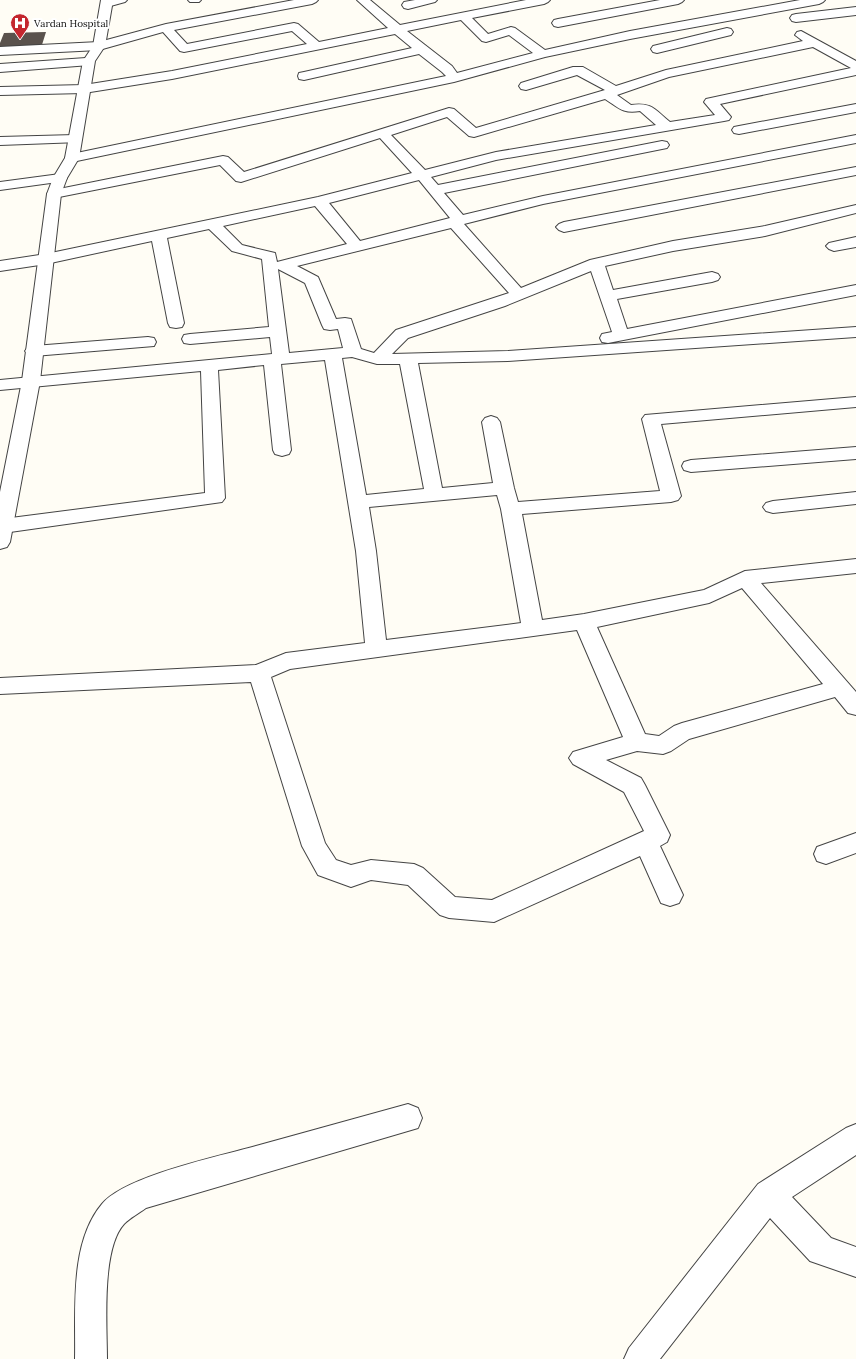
<svg xmlns="http://www.w3.org/2000/svg" width="856" height="1359" viewBox="0 0 856 1359" font-family="Lora,serif">
	<rect width="100%" height="100%" fill="#fffdf5"/>
	<path fill="#5a524d" d="M46,32L41,48L0,49V43L4,33Z"/>
	<g fill="none" stroke-linecap="round" stroke-linejoin="round">
		<defs>
			<path id="minor" d="M105,0H127L125,2L107,7L103,5L101,3Z
				M188,0H201L199,2H190Z
				M294,0H318L316,2L312,4L174,30L187,44L294,23L298,24L319,42L388,28L357,0H370L400,25L526,0H550L548,2L544,4L472,18L488,34L511,27L515,28L545,50L630,31L800,0H825L823,2L819,4L630,39L545,57L454,82L72,162L67,161L65,158L67,155L446,76L442,72L419,54L304,80L299,79L298,76L299,73L304,72L412,48L395,34L172,79L84,93L0,95V87L84,85L172,71L307,44L292,31L184,52L180,51L163,32L99,50L0,55V47L99,42L166,24ZM461,20L482,41L486,42L509,35L533,53L457,73L452,66L407,31Z
				M415,0H437L435,2L408,9L404,8L402,5L404,2Z
				M660,0H684L682,2L678,4L558,27L554,26L552,23L554,20L558,19Z
				M856,7V15L796,22L792,21L790,18L792,15L796,14Z
				M727,28L731,29L733,32L731,35L657,53L653,52L651,49L653,46Z
				M801,31L856,61V75L720,104L731,117L729,120L724,121L496,160L431,177L438,185L662,141L667,142L669,145L667,148L662,149L444,193L463,215L543,196L856,135V143L543,204L464,224L521,288L590,260L673,241L765,226L856,205V213L765,236L673,251L605,266L613,290L712,272L718,274L720,277L718,280L712,282L617,299L627,329L856,285V295L608,343L602,342L600,338L602,334L612,332L591,271L505,306L408,338L392,354L508,351L856,327V337L508,361L418,363L442,488L493,483L482,422L485,418L491,416L497,418L500,422L514,488L518,502L660,491L642,419L645,415L856,397V407L661,424L681,496L678,500L671,502L522,514L542,620L584,614L704,590L745,571L856,559V573L761,583L856,692V715L848,713L835,697L689,739L671,751L663,754L637,751L606,760L641,778L645,785L670,835L667,842L660,846L683,895L679,903L670,906L661,903L640,856L494,922L449,918L440,915L408,885L371,880L351,887L318,875L302,846L251,682L0,694V678L256,665L286,653L365,643L356,551L325,360L281,364L291,450L289,454L282,456L275,454L273,450L264,365L218,370L225,498L222,502L3,533L0,532V520L3,519L205,493L201,371L0,390V380L272,354L270,337L190,344L184,343L182,339L184,335L190,334L269,327L262,259L232,251L209,229L167,238L184,323L182,327L176,328L170,327L168,323L152,241L46,264L0,271V261L46,254L318,197L412,173L380,138L241,182L236,181L220,165L54,198L49,197L47,194L49,191L223,156L228,157L244,172L449,108L454,109L476,128L605,90L577,75L526,90L521,89L519,86L521,83L573,67H583L616,86L666,70L803,41L795,35L797,32ZM813,47L851,68L706,99L704,102L715,115L670,122C655,110 652,102 631,105L617,95L669,77ZM605,99C619,108 623,114 640,111L656,125L496,152L425,170L391,135L447,117L469,136L474,137ZM419,180L450,218L360,241L329,203ZM315,206L347,244L277,262L275,253L242,245L223,226ZM451,228L509,293L396,330L374,353L361,349L351,319L345,318L336,319L318,277L297,266ZM278,269L305,283L322,325L324,329L330,330L338,329L343,348L289,353ZM352,357L377,364H400L424,489L366,495L342,358ZM497,495L501,509L521,623L386,640L376,551L369,507ZM742,588L823,684L682,723L674,726L659,736L645,734L597,627L709,603ZM577,630L623,737L573,752L569,758L573,764L624,792L644,831L492,900L455,897L423,868L414,864L371,860L351,865L336,860L325,843L271,677L290,669Z
				M86,58L90,59L92,62L90,65L0,72V64Z
				M856,104V112L739,134L734,133L732,130L734,127L739,126Z
				M75,135L80,136L82,139L80,142L0,145V137Z
				M856,167V175L564,232L559,230L556,227L559,224L564,222Z
				M60,174L65,175L67,178L65,181L0,190V182Z
				M856,237V247L834,251L829,249L826,246L829,243Z
				M148,337L154,338L156,342L154,346L34,356L28,355L25,351L28,347L34,346Z
				M856,447V459L691,472L684,470L682,466L684,462L691,460Z
				M856,492V504L773,513L766,511L763,507L766,503L773,501Z
				M856,833V853L826,864L817,861L814,854L817,847Z
				M408,1104L418,1108L422,1118L418,1128L146,1208C139,1213 130,1218 124,1224C101,1249 107,1326 107,1359H75C76,1311 69,1243 102,1204C125,1176 220,1156 256,1146C307,1132 357,1118 408,1104Z
				M856,1124V1155L792,1197L831,1238L856,1247V1277L810,1261L770,1218L660,1359H624L629,1348L758,1184L846,1128Z"/>
			<path id="tertiary" d="M101,0H113L105,46L95,61L79,158L67,178L61,194L40,381L10,542L7,547L0,549V492L22,381L47,194L53,178L65,158L83,61L93,46Z"/>
		</defs>
		<use href="#minor" stroke="#444" stroke-width="2"/>
		<use href="#tertiary" stroke="#444" stroke-width="2"/>
		<use href="#minor" fill="#fff" fill-rule="evenodd"/>
		<use href="#tertiary" fill="#fff" fill-rule="evenodd"/>
	</g>
	<defs>
		<symbol id="hospital-pin" viewBox="-11 -11 22 30"><path d="M0 17L-7.5 6A9.5 9.5 0 1 1 7.5 6Z" fill="#c4262e" stroke="#fff"/><path d="M-5-5h3v3.5h4V-5h3V5h-3V1.5h-4V5h-3Z" fill="#fff"/></symbol>
	</defs>
	<g fill-rule="evenodd">
		<use href="#hospital-pin" x="9" y="12" width="22" height="30"/>
	</g>
	<g text-anchor="middle" stroke-width="4" stroke-linejoin="round" paint-order="stroke">
		<g font-size="10" fill="#111" stroke="#fff" text-anchor="start">
			<text x="34" y="27">Vardan Hospital</text>
		</g>
	</g>
</svg>
